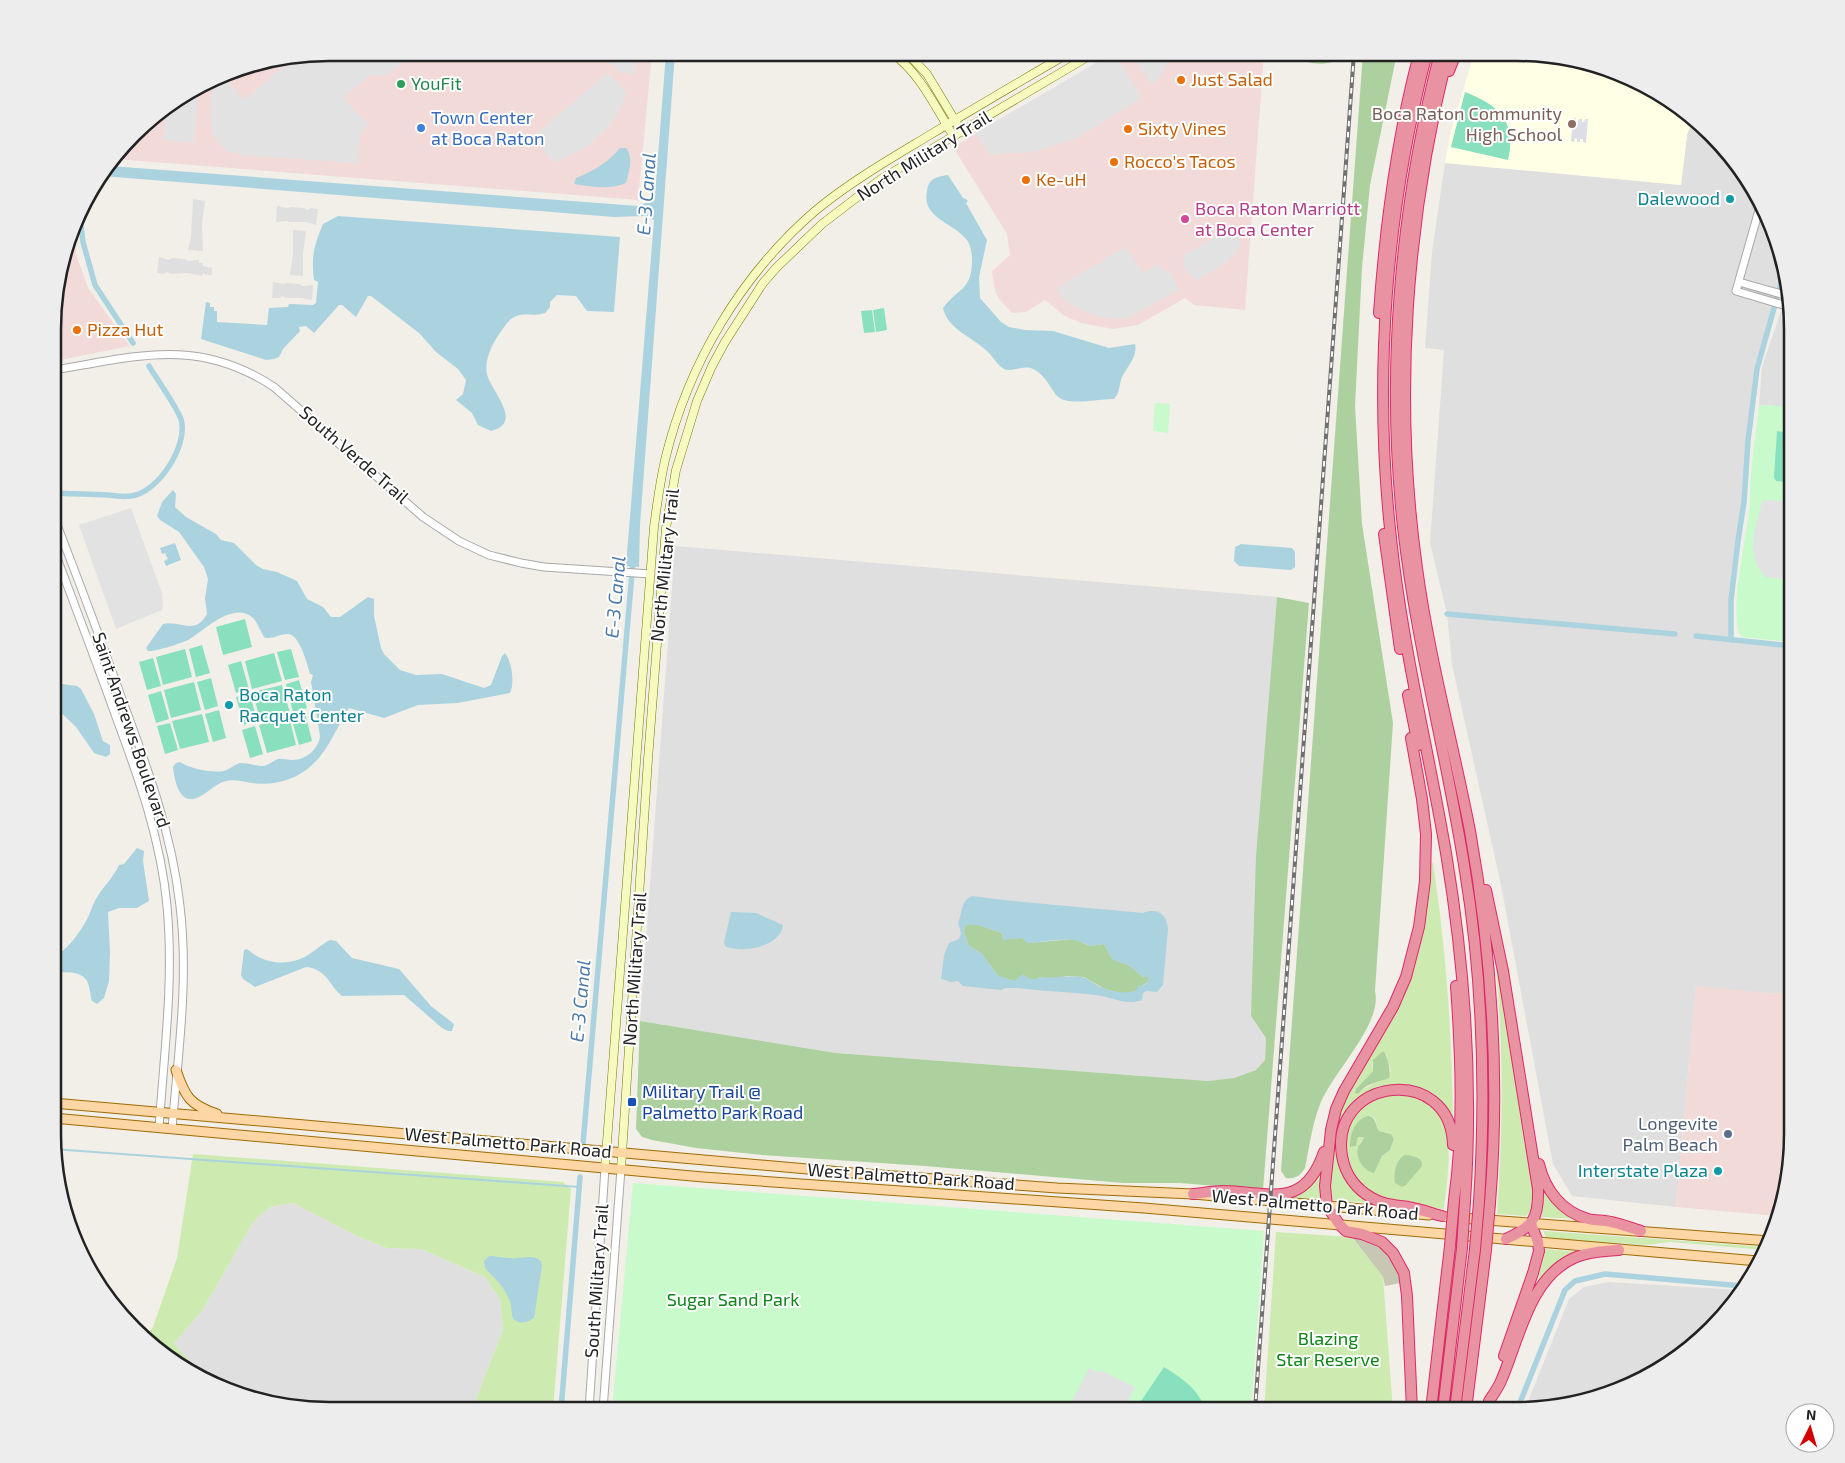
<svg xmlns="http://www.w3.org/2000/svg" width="1845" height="1463" viewBox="0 0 1845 1463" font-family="'Exo 2',sans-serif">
	<rect width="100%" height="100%" fill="#f2efe9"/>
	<path fill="#e0dfdf" d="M1693,118L1698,121L1764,207L1783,258L1785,269L1757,369L1748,441L1744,502L1738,541L1730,622L1731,640L1792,646V995L1696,987L1676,1207L1572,1196L1553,1164L1501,885L1452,665L1447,614L1430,543L1444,350L1425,348L1432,252L1445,163L1681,185L1687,135Z
		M193,199L205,201L202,223L203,251L188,250L191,237Z
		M277,206L288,208L291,207L304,208L307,210L311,208L318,209L316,225L306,222H290L287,221L276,222Z
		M293,230L306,231L303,254V276L290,275L293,254Z
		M159,257L169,260L172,258L185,259L188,261L199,260V263H203V266L212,268V275H208L207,273V276L203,273L202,276L187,273L171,274L167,272L164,274L157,273Z
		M273,282L284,284L287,283L299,284L303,286L313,285L312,300L301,298H286L282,296L279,298H272Z
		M1781,311L1791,314L1792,329V407L1759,405L1762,367Z
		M675,546L1277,597L1270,690L1251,1016L1266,1038L1265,1060L1256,1070L1234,1078L1208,1081L836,1053L640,1021Z
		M293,1203L357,1236L387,1248L421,1249L485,1277L500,1299L503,1330L472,1410H312L223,1389L203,1377L174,1343L202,1311L253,1222L270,1207Z
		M1609,1282L1740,1290L1724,1316L1684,1353L1622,1389L1525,1409L1569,1299L1584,1287Z"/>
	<path fill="#f2dad9" d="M329,53H652L638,200L115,159L147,121L240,67Z
		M1113,53H1264L1245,310L1194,305L1185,298L1138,325L1113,329L1081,323L1065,316L1045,300L1026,312L1012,313L999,299L995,291L992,271L1010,255L1007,234L953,147Z
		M75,232L76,254L88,288L130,346L55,361V293Z
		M1696,986L1792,995V1152L1777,1216L1676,1207Z"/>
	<path fill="#ffffe5" d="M1474,53H1533L1621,73L1693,118L1687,135L1681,185L1445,163L1451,131Z"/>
	<path fill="#c7c7b4" d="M1352,1237L1375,1238L1389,1249L1406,1282L1385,1286L1383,1277Z"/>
	<path fill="#cdebb0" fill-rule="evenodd" d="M1429,863H1433C1446,949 1452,1033 1453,1120L1439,1101L1410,1088L1352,1108L1339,1157L1369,1203L1333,1200L1329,1183L1334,1130L1341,1105L1393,1015ZM1386,1055L1391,1071C1380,1079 1368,1090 1355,1091L1373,1071L1372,1062Z
		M1495,959H1499L1521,1120L1532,1185L1533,1201L1530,1212L1526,1216L1497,1214C1503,1129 1504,1044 1495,959Z
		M1407,1093C1413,1096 1423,1098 1428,1102C1459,1127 1447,1176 1444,1209L1399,1205L1383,1201L1355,1181L1345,1152L1349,1124L1357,1111L1376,1097ZM1371,1116L1375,1119L1379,1131L1389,1133L1394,1139L1390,1150L1382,1156L1375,1168L1359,1146L1364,1137H1358L1356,1146L1350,1147C1350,1134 1357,1126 1365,1117Z
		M193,1154L563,1182L571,1189L553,1410H472L503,1330L500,1299L485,1277L421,1249L387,1248L357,1236L293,1203L270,1207L253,1222L202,1311L174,1343L203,1377L147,1342L144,1338L153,1327L177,1258Z
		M1320,1174V1199L1290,1197L1307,1189Z
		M1542,1185L1575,1219L1541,1217L1543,1206Z
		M1543,1231L1767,1247L1765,1250L1670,1242L1646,1245L1546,1238Z
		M1276,1232L1352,1237L1383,1277L1393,1410H1264Z
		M1545,1249L1580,1252C1559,1263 1550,1266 1536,1287L1542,1265Z"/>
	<path fill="#add19e" d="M1302,53H1338V59C1327,66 1315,64 1302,61Z
		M1363,53H1397L1370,185L1362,268L1355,406L1362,524L1393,723L1375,991C1383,1025 1331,1073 1319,1107C1312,1126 1309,1148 1305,1168C1300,1176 1296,1179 1286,1178L1281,1171Z
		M1277,597L1309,603L1263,1190L1180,1183H1123L925,1166L762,1155L696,1148L652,1140L642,1137L636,1129L640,1021L836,1053L1208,1081L1234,1078L1256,1070L1265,1060L1266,1038L1251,1016L1256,856Z
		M965,925H978L1002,933L1003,939L1022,938L1028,943L1075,939L1089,946L1104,944L1112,959L1130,966L1143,977H1149L1148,981L1136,991L1124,994L1105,989L1084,977L1067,976L1051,979L1039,977L1038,979L1014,981L998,976L982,954L968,945L964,932Z
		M1383,1051C1388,1057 1391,1070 1389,1078C1378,1082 1365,1084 1358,1094L1355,1093L1356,1089L1373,1071V1060Z
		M1367,1116C1376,1116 1375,1124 1379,1131L1391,1134L1394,1139L1390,1150L1382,1156L1374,1173C1363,1171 1355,1158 1358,1147C1360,1144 1363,1141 1364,1137H1358L1356,1146L1350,1147C1350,1134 1354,1121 1367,1116Z
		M1405,1155C1413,1156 1423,1157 1422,1166L1406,1185L1402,1187L1395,1183C1393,1174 1396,1159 1405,1155Z"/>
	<path fill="#c8facc" d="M1155,403L1170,404L1168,433L1153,431Z
		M1759,405L1792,407V642L1741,637C1728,616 1746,538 1749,512C1750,503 1750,494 1750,485C1752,458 1756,432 1759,405Z
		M633,1183L1264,1231L1251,1410H612Z"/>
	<path fill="#88e0be" d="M1465,92C1499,105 1517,122 1508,160L1451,147Z
		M884,308L887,330L876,332L873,310Z
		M872,310L875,332L864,333L861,311Z
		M1777,431L1792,433V482L1776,481L1774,477Z
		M245,619L252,647L223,655L216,627Z
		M202,645L210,673L196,677L189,649Z
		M185,649L192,677L163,685L156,657Z
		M291,649L299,677L285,680L277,652Z
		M274,653L282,681L252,689L245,661Z
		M153,658L161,686L147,690L139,662Z
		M241,661L249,689L236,693L228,665Z
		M211,678L218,706L205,710L197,682Z
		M299,680L307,708L293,712L286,684Z
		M194,682L201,710L171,718L164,690Z
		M282,685L290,713L260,720L253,692Z
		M161,691L169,719L156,723L148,695Z
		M250,694L257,721L244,725L236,697Z
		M219,710L226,738L213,742L205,714Z
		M305,713L312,741L299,745L291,717Z
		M202,714L209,742L180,749L172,721Z
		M289,717L296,745L267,753L259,725Z
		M170,723L178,750L165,754L157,726Z
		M255,726L263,754L250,758L242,730Z
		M1164,1367C1182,1378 1198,1389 1206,1410H1135Z"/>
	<path fill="#e2e2e2" d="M329,53H414L386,76L370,75L343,98L369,125L360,134L358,163L241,155L228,151L218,142L212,132L210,115L213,83L224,77L244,100L292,59Z
		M602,53H636L634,74L619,72Z
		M1113,53H1115L1141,96L1138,100L1077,138L1036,151L1023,153H1003L990,156L976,133Z
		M1132,53H1181L1170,61L1155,83L1151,85Z
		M606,74H609L626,92V96L612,123L588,146L555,163L534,140L535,135Z
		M198,92L194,143L163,140L166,110Z
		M1223,233H1231L1241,236L1239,247L1228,261L1199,279H1194L1183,266L1184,255Z
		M1126,247L1143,273L1159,264L1163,270L1170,272L1179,290L1128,318L1117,319L1100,317L1081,310L1066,302L1056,288Z
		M1769,500L1792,502V580L1765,577L1757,566L1753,550L1754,534L1762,501Z
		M131,508L162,593L163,605L162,610L116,629L79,525Z
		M1089,1368L1099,1373L1100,1370L1135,1387L1124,1410H1084L1081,1409L1082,1406L1072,1401Z"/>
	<path fill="#dddde8" d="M1573,118H1576V121H1578L1579,119H1582V122H1584L1585,119H1588L1586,143L1583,142V139H1580V142H1577V139L1575,138L1574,142L1571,141Z"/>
	<path fill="#aad3df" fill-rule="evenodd" d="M666,53H675L640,525L639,567L626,566L654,220L644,216L614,217L102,176L110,166L638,206L651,201L655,195Z
		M620,148H626C634,158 629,171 626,183C610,190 592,187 574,184L576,178C595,170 607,163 620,148Z
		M948,175L963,198L966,199L968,201L966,203L987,240L979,277L980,298L1001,322L1009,327L1025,330L1053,331L1109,348L1135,344C1138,356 1127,367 1122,377C1119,384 1120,393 1114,399C1100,399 1077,404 1064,400C1052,397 1049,376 1033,369C1023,364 1011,373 1004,369C998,366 993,357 988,352C973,337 948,330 943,308C958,288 972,290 972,261C972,254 971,244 966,239C954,223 921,218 927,191C929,178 936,177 948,175Z
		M338,216L620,237L614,312L587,311L576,296L557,295L550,302V307L545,313C535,317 523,312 514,317C508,320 503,329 499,334C492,345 484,360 487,374C490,390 525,423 491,431L478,425L472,413L456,400L463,394L466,380L458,369L436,352L419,333L371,296H368L356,317L342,305H339L314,333L306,326L299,327L300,331L283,349L279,357L274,359L266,360L201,339L206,302L210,303V307H214V311H217V322L267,325L269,308L288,307L289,304L313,305L316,303L318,282L314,280C311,256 314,246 323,224Z
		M173,490L176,494L175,507L186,517L216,534L221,540L234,543L256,565L263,569L277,572L297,581L307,599L323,607L331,617H340L368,597L374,599V616L381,648L384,654L400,670L416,675L442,674L484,688L491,685L502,656L505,653C512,662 515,683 510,693L458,703L418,705L384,718L349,708C337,726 329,750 312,765C296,780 274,786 252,783C244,782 234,779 226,781C213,784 201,801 189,799C177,797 174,776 173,767L176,763L180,762C191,769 211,773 224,771C231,769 234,764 241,763C248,763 254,765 261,766C266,767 273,761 278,759C283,758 287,760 293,760C305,760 319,749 320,736L311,682L313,675L310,674C307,664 300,636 289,634C281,633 273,639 265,638C260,632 258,623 253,618C233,600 204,631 188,640C182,643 155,652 148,651L146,648L163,624C180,620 195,636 207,614L205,598L208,579L204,567L179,532L160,520L157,516L162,502Z
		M175,543L181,560L166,566L164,561L168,559L165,553L162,554L160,548Z
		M1241,544L1292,548L1295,552V567L1291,570L1239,566L1234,561L1235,547Z
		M54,683L77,686L81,689L94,714L103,741L110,745V754L106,757L94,753L76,727L54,706Z
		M137,848L144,851L143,861L149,901L137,908H119L108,912L110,952L109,981L104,998L97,1004L92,1001C90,995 90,987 87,981C81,970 64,972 53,973L54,956C66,953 84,927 89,915C92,908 94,901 99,894C106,884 114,876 119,865L124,864Z
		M973,896C1030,904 1087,907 1143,913C1158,907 1167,915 1168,929L1163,985L1157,992L1147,991L1143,993L1142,1000C1127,1006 1112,997 1096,995C1069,992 1042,991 1015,988H1005L1001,990L963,986L958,981L951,982L941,979L944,955L949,943L959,939L961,933L958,923C963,912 960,900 973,896ZM965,925H978L1002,933L1003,940L1022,938L1028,943C1047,942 1073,934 1089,946L1104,944L1112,959L1130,966L1143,977H1149L1148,981L1143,986L1139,985L1136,991C1123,994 1110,992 1098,986C1093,983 1087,978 1081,977C1066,975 1053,979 1039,977L1038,979H1030L1023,974L1014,981L998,976L982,954L968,945L964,932Z
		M731,912L756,913L783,925C781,947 741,954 725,946L724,942Z
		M330,940L336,941L352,958L399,969L431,1006L454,1024L452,1031H448L442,1028L404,995L342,996C328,984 327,969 306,967L255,987L243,979L241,975L244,950L247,949C261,962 282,966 300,959C311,955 320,945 330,940Z
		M489,1256C496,1256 502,1258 509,1258C520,1260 531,1253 541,1261L542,1266L534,1318L529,1321L520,1323L513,1319C511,1312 512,1305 509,1299C504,1286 494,1278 485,1268L484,1261Z"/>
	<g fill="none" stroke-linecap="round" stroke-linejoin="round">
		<path stroke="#aad3df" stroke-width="2" d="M53,1149L579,1187"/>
		<path stroke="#aad3df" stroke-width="5.5" d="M80,219L83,242L95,285L133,343
			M54,493C72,494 90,494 108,495C115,496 124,497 131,496C158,493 189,445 181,419C175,404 158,381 149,366
			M1447,614L1675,634
			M1696,636L1792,646
			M1731,640V600L1738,541L1744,502L1748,441L1757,369L1785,269
			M583,1144L633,561
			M561,1410L580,1177
			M1517,1410L1565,1290L1575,1281L1605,1274L1743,1286"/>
		<defs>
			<path id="tertiary" d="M1761,203L1736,291L1790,307
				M1739,282L1788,296
				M55,370C138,356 198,337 274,387L423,517L459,541L489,555L521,563L544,567L651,574
				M54,517C78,579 101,640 123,702C148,769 172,834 180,906C189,980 178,1055 172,1129
				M54,550C75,606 96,661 116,717C139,779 161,840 167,906C174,980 164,1054 159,1128
				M589,1410L605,1168
				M603,1410L621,1169"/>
			<path id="secondary" d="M892,53C921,74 935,107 954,137
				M907,53L927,74L962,132
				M605,1168L654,527C657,504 660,482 665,460C688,364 741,275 815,211C850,182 890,159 928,136C975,108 1022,80 1069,53
				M621,1169L648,759L666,528L676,470L697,401L712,366L725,342L763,283L777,267L822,224L881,179L1094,53"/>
			<path id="primary" d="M176,1070C185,1097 190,1105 217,1114
				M53,1103L853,1173L1057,1188L1193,1194L1429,1215
				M53,1118L703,1177L1144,1208L1758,1261
				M1447,1217L1770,1241"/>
			<path id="motorway" d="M1427,53C1386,210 1373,377 1391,538C1402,644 1428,748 1446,853C1465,967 1473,1085 1465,1201
				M1440,53C1400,206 1386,370 1403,527C1416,643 1447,756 1465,871C1483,981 1486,1091 1479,1202
				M1448,53C1406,220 1393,397 1417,568C1429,657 1453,743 1470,831C1492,954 1500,1079 1490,1203
				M1449,71L1456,53
				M1379,313C1385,227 1396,142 1418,58
				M1384,534L1400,649
				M1408,695L1418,745
				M1411,738L1422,799L1426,834L1425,881L1419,927L1406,977L1393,1007L1344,1091L1336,1109L1331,1130L1325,1186L1327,1206L1339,1224L1346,1231L1362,1234L1382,1242L1393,1253L1404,1273L1407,1296L1412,1410
				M1486,890L1503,971L1538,1189C1539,1218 1533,1227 1506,1239
				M1539,1164C1545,1190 1562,1212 1588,1219C1595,1221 1603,1220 1611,1222C1621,1224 1631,1228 1641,1231
				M1193,1194C1203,1193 1214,1191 1224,1191C1271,1192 1304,1210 1324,1152
				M1454,1200C1464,1129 1461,1056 1456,986
				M1442,1216C1431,1213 1419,1209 1408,1207C1395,1205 1384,1205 1372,1198C1356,1189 1345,1174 1342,1156C1329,1077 1451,1063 1453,1145
				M1504,1356L1533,1273L1539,1251L1538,1242L1531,1224
				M1489,1401C1493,1395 1498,1388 1501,1381C1519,1340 1529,1278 1574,1258C1588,1252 1604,1251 1619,1250
				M1431,1410L1450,1246
				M1443,1410L1462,1248
				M1455,1410L1475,1249
				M1466,1410L1486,1250"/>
		</defs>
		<use href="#tertiary" stroke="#a9a9a9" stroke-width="9"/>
		<use href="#secondary" stroke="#707d05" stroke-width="9"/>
		<use href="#primary" stroke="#a06b00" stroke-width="11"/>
		<use href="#motorway" stroke="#dc2a67" stroke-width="12"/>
		<use href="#tertiary" stroke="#fff" stroke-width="7"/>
		<use href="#secondary" stroke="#f7fabf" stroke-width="8"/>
		<use href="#primary" stroke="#fcd6a4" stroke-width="9"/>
		<use href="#motorway" stroke="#e892a2" stroke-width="10"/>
		<defs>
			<path id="rail" d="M1255,1410L1354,53"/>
		</defs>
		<use href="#rail" stroke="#707070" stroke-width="4"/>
		<use href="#rail" stroke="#fff" stroke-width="2" stroke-dasharray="5.5" stroke-linecap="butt"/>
		<defs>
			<path id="motorway-bridge" d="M1450,1246L1454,1200
				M1462,1248L1465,1201
				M1475,1249L1479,1202
				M1486,1250L1490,1203"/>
		</defs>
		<use href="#motorway-bridge" stroke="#dc2a67" stroke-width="12" stroke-linecap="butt"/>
		<use href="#motorway-bridge" stroke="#e892a2" stroke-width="10"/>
	</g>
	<g fill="#e8710a" stroke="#fff" stroke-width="2">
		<circle cx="1181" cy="80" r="5"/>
		<circle cx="1128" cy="129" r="5"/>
		<circle cx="1114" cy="162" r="5"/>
		<circle cx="1026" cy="180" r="5"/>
		<circle cx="77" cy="330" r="5"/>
	</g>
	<circle fill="#2e9e5b" stroke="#fff" stroke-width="2" cx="401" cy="84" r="5"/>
	<circle fill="#8d6e63" stroke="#fff" stroke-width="2" cx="1572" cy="124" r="5"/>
	<circle fill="#3f7fe0" stroke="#fff" stroke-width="2" cx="421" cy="128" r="5"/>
	<g fill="#0f9aa8" stroke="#fff" stroke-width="2">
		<circle cx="1730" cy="199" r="5"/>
		<circle cx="229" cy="705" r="5"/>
		<circle cx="1718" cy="1171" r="5"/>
	</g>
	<circle fill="#d1479c" stroke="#fff" stroke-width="2" cx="1185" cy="219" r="5"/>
	<rect fill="#1a4fb4" stroke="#fff" stroke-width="2" x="627" y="1097" width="10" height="10" rx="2.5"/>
	<circle fill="#5c6f8a" stroke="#fff" stroke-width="2" cx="1728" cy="1134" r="5"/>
	<g text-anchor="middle" stroke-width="4" stroke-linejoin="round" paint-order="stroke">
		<g font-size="18" fill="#c56008" stroke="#fff" text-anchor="start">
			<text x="1191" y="86">Just Salad</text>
			<text x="1138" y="135">Sixty Vines</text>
			<text x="1124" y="168">Rocco's Tacos</text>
			<text x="1036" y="186">Ke-uH</text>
			<text x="87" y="336">Pizza Hut</text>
		</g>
		<g font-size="18" fill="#27864d" stroke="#fff" text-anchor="start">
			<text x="411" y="90">YouFit</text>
		</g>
		<g font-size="18" fill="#785e54" stroke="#fff" text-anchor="end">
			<text x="1562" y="120">Boca Raton Community<tspan x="1562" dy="21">High School</tspan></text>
		</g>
		<g font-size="18" fill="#366cbe" stroke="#fff" text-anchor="start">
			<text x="431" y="124">Town Center<tspan x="431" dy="21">at Boca Raton</tspan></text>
		</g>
		<g font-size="18" fill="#222" stroke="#fff">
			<text transform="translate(924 156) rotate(-32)" y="6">North Military Trail</text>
			<text transform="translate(354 455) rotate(41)" y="6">South Verde Trail</text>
			<text transform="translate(665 565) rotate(-84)" y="6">North Military Trail</text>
			<text transform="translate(131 730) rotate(71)" y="6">Saint Andrews Boulevard</text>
			<text transform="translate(635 969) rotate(-86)" y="6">North Military Trail</text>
			<text transform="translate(508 1143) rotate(5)" y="6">West Palmetto Park Road</text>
			<text transform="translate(911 1177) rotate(4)" y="6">West Palmetto Park Road</text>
			<text transform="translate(1315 1205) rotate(5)" y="6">West Palmetto Park Road</text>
			<text transform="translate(597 1281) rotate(-86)" y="6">South Military Trail</text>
		</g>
		<g font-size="18" fill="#0d838f" stroke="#fff" text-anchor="end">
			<text x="1720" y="205">Dalewood</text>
			<text x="239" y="701" text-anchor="start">Boca Raton<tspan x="239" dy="21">Racquet Center</tspan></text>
			<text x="1708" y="1177">Interstate Plaza</text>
		</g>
		<g font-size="18" fill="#b23c85" stroke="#fff" text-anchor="start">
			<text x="1195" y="215">Boca Raton Marriott<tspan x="1195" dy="21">at Boca Center</tspan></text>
		</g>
		<g font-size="18" fill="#164399" stroke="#fff" text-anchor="start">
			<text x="642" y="1098">Military Trail @<tspan x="642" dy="21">Palmetto Park Road</tspan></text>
		</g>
		<g font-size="18" fill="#4e5e75" stroke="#fff" text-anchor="end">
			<text x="1718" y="1130">Longevite<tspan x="1718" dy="21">Palm Beach</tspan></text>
		</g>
		<g font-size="18" fill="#0c8416" stroke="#fff">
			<text x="733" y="1306">Sugar Sand Park</text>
			<text x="1328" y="1345">Blazing<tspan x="1328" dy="21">Star Reserve</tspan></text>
		</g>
		<g font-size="19" font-style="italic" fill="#4a7aab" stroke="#fff">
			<text transform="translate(646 194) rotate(-86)" y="7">E-3 Canal</text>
			<text transform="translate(615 597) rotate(-85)" y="7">E-3 Canal</text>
			<text transform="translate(580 1001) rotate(-85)" y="7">E-3 Canal</text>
		</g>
	</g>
	<path d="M0 0H1845V1463H0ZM329 61H1516A268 268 0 0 1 1784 329V1134A268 268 0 0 1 1516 1402H329A268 268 0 0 1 61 1134V329A268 268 0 0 1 329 61Z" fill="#ededed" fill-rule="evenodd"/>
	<path fill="none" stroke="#222" stroke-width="2.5" d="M329 61H1516A268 268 0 0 1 1784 329V1134A268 268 0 0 1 1516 1402H329A268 268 0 0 1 61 1134V329A268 268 0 0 1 329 61Z"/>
	<g transform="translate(1810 1428) rotate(5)"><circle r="24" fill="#ffffff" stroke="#a7a7a7"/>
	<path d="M0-4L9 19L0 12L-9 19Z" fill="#d40000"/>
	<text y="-8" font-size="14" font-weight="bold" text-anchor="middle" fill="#222222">N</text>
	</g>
</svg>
